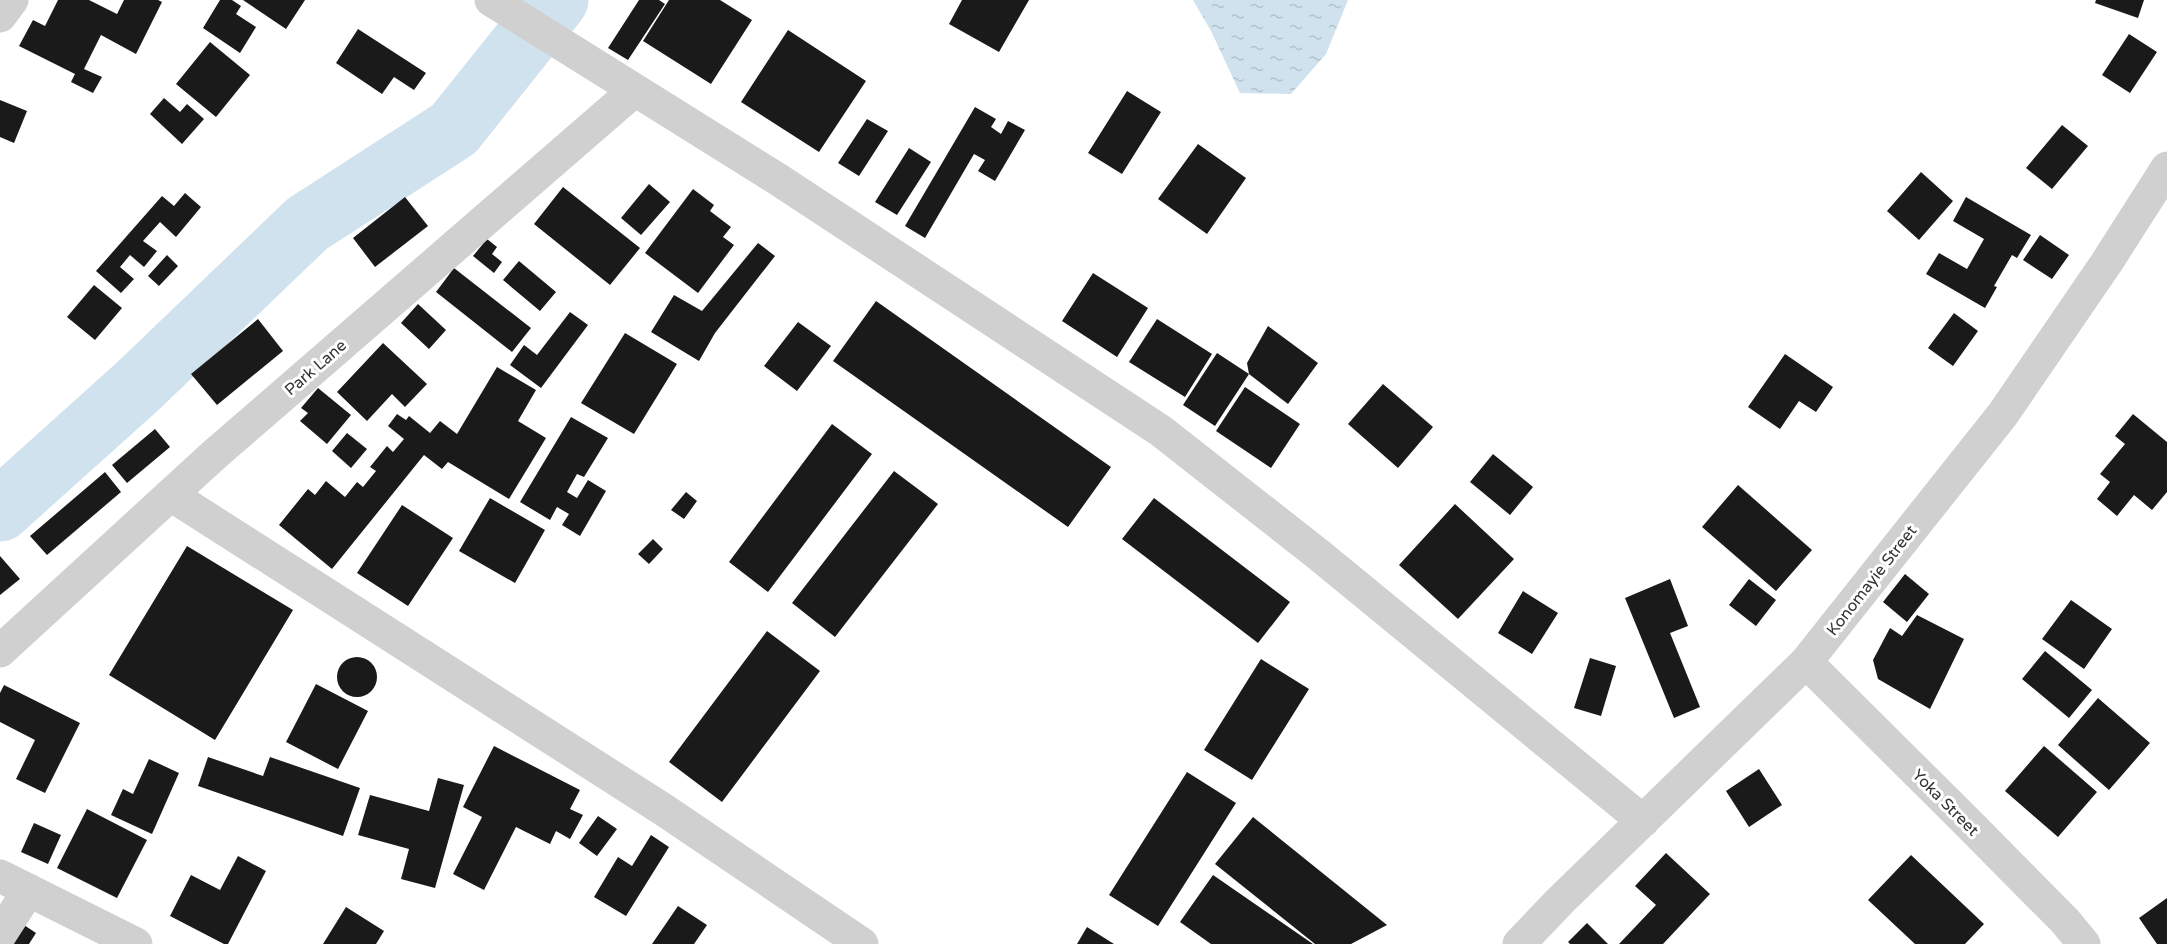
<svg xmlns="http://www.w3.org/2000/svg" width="2167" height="944" viewBox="0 0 2167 944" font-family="'Varela Round',sans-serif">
	<defs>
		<pattern id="water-ripples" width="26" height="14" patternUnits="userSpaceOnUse" patternTransform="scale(1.5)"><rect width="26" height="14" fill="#cfe2ee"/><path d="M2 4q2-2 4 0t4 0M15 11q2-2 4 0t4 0" fill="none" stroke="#b2c2cd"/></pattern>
	</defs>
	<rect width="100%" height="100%" fill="#fff"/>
	<path fill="url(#water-ripples)" d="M1193,0H1348L1326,54L1291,94L1240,93L1211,31Z"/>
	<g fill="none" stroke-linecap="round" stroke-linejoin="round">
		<path stroke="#cfe2ee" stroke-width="63" d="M0,510L138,386L307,224L454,129L557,0"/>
	</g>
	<path fill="#1a1a1a" d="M58,0H89L117,14L124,0H158L162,2L136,54L101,35L84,69L102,77L93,93L71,82L75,74L19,46L33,20L45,26Z
		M220,0H232L241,6L236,14L256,27L240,53L203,28Z
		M243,0H305L286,29Z
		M639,0H659L665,4L628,60L608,48Z
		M669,0H720L752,20L711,84L643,41Z
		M962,0H1029L999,52L949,24Z
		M2096,0H2144L2138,18L2095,3Z
		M358,29L426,73L414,90L394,77L382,94L336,63Z
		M788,30L866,81L819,152L741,102Z
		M2129,34L2157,52L2130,93L2102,75Z
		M210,42L250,75L216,117L176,84Z
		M1127,91L1161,112L1122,174L1088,153Z
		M164,98L180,112L187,104L204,119L182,144L150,114Z
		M0,100L27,111L14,143L0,137Z
		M975,107L996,119L991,127L1001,134L1008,121L1025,130L995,181L978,171L985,160L974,154L925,238L905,226Z
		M867,119L888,131L859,176L838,163Z
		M2062,125L2088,146L2052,189L2026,168Z
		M1198,144L1246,178L1207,234L1158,199Z
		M909,148L931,162L897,215L875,202Z
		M1921,172L1953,201L1919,240L1887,211Z
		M649,184L670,202L641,235L621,218Z
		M563,187L640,248L610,285L534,224Z
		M693,189L714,205L710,211L731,227L723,237L734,245L698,293L645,253Z
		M185,193L201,207L176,237L160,222L143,241L157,251L144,267L130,255L120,267L134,279L121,293L96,271L162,196L174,206Z
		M405,197L428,226L375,267L353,238Z
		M1966,197L2031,235L2017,258L2012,255L1994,286L1997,287L1985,308L1926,274L1939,253L1967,269L1984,239L1953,221Z
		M2040,235L2069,255L2052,279L2023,260Z
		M487,239L497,247L492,254L502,262L494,273L473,256Z
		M758,243L775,256L715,333L699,361L651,332L674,295L702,311Z
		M167,255L178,266L159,286L148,276Z
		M519,261L556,292L540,311L503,280Z
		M454,268L531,328L512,352L436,292Z
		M1093,273L1148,308L1117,357L1062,321Z
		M94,285L122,308L95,340L67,317Z
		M876,301L1111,467L1068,527L833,361Z
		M418,304L446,330L429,349L401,323Z
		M570,312L588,325L541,388L510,365L524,345L537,355Z
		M1954,313L1978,331L1953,366L1928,348Z
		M258,319L283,351L217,405L191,374Z
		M1157,319L1212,354L1185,397L1129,362Z
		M798,322L831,346L797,391L764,366Z
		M1268,326L1318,363L1288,404L1249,374L1215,426L1183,405L1217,353L1249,374L1247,363Z
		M625,333L677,364L634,434L581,403Z
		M383,343L427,384L405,407L392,394L367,421L337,392Z
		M1785,354L1833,387L1816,412L1799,401L1780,429L1748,407Z
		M497,367L536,390L518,421L546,438L509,499L448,462L442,469L424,455L332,569L279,525L308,489L315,495L326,481L345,497L357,482L363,487L376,471L370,467L387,446L393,452L404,439L388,426L397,414L406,420L409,416L430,433L440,421L457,434Z
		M1383,384L1433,427L1398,468L1348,424Z
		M1245,387L1300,424L1271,468L1216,431Z
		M318,388L351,415L327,444L300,421L308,413L301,408Z
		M2133,414L2167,442V492L2152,510L2134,495L2117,516L2097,499L2110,482L2100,474L2125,444L2115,436Z
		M571,417L608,438L584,477L577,474L567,492L577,498L588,480L606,491L580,536L562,525L569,514L557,507L550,520L520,502Z
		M832,424L872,454L768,592L729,562Z
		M155,429L170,447L127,483L112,465Z
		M347,433L367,449L351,468L332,451Z
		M1493,454L1533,487L1510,515L1470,482Z
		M894,471L938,504L835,637L792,603Z
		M105,472L121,492L47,555L30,536Z
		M1738,485L1812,550L1776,591L1702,527Z
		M686,492L697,501L684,519L671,510Z
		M490,498L545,530L515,583L459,551Z
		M1154,498L1290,602L1258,643L1122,539Z
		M1455,504L1514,559L1458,619L1399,565Z
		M402,505L453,538L408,606L357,573Z
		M653,539L663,549L649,564L638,554Z
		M187,546L293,610L215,740L109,675Z
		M0,556L20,579L0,595Z
		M1905,574L1929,594L1907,622L1883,602Z
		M1670,579L1688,626L1670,633L1700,707L1674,718L1625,598Z
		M1749,579L1776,600L1756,626L1729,605Z
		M1523,591L1558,613L1532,654L1498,633Z
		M2071,600L2112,629L2084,669L2042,639Z
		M1917,615L1964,639L1930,709L1878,679L1873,660L1890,628L1902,636Z
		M767,631L820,671L722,802L669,762Z
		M2045,651L2092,690L2069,718L2022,679Z
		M337 677a20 20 0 1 1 40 0a20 20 0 1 1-40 0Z
		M1590,658L1616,666L1601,716L1574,708Z
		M1261,659L1309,689L1252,780L1204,750Z
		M316,684L368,711L338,769L286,742Z
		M4,685L80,723L45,793L16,779L35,740L0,722V693Z
		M2098,698L2150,743L2109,790L2058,745Z
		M494,746L580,790L570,809L583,815L570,839L556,831L550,844L516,827L484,890L453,874L482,817L463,807Z
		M2044,746L2097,792L2058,837L2005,791Z
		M208,757L263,776L270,757L360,788L343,836L198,786Z
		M149,759L179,773L152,834L111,815L123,789L133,794Z
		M1759,769L1782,805L1749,827L1726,791Z
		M1187,772L1236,803L1158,926L1109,895Z
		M438,778L464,785L435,888L401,879L409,849L358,835L370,795L429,811Z
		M87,809L147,840L117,898L57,868Z
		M598,816L617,829L597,856L579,843Z
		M1253,817L1387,925L1351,944H1315L1215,864Z
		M34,823L61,835L48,864L21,852Z
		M651,835L669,847L626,916L594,897L618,857L632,866Z
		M1666,853L1710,894L1663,944H1619L1656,905L1635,886Z
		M1911,855L1984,924L1965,944H1915L1868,900Z
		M238,856L266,871L228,944H224L170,916L191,875L220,890Z
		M1213,875L1313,944H1211L1180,922Z
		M2167,898V944H2157L2139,918Z
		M678,906L707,925L694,944H652Z
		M346,907L384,931L376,944H323Z
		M1587,923L1608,944H1570L1568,942Z
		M24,925L36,933L29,944H13Z
		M1087,927L1114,944H1077Z"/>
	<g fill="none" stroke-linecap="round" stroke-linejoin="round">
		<path stroke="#d0d0d0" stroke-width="33" d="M491,0L779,180L1161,431L1319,555L1643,821
			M0,16L12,0
			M171,495L664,810L862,944
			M0,651L214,455L635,90
			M1806,662L1967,822L2065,921L2084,944
			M0,876L136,944
			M0,935L29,890
			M1519,944L1560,901L1806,662L2003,414L2107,262L2167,168"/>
	</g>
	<g text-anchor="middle" stroke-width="6" stroke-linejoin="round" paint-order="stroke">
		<g font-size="16" fill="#333" stroke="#fff">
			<text transform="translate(315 367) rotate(-41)" y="6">Park Lane</text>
			<text transform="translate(1871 580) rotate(-52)" y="6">Konomayie Street</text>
			<text transform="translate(1946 802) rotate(45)" y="6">Yoka Street</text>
		</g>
	</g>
</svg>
